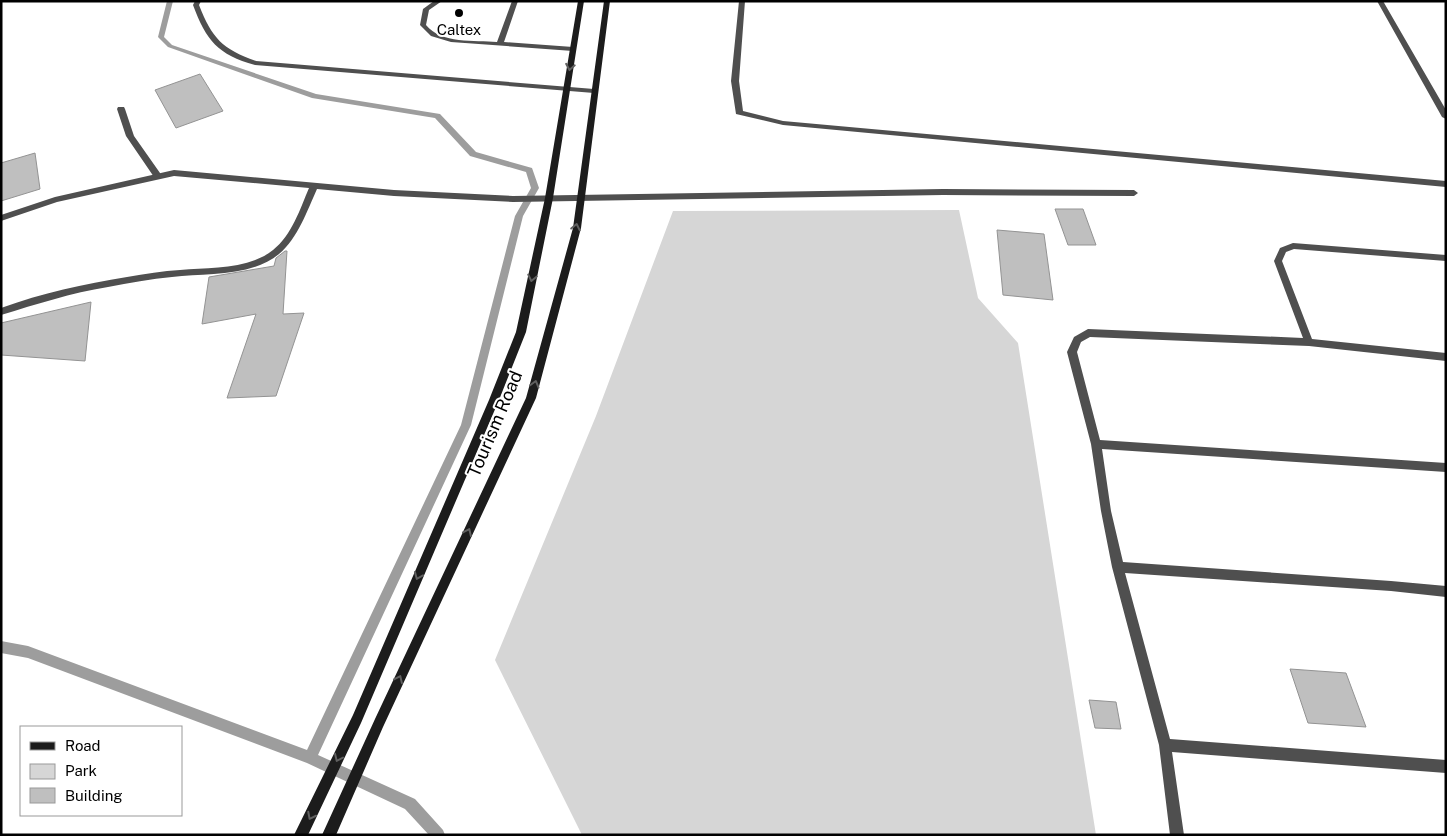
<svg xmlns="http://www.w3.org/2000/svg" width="1447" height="836" viewBox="0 0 1447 836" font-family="'Public Sans',sans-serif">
	<rect width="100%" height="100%" fill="#fff"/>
	<path fill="#d6d6d6" d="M959,210L978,298L1018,343L1096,835H582L495,660L596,416L673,211Z"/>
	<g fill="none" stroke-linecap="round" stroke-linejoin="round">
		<path fill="#9d9d9d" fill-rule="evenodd" d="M167,1H173L164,37L172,45L316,94L440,114L476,152L532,168L539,188L523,216L471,425L318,755L415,799L443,830L445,835H429L405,809L307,763L28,658L1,653V641L28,646L307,750L461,425L515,216L531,188L526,172L470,156L435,118L312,98L168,47L158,37Z"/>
	</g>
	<path fill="#bfbfbf" stroke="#939393" d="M200,74L223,111L176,128L155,90Z
		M35,153L40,189L1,201V163Z
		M1055,209H1083L1096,245H1068Z
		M997,230L1044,234L1053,300L1003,295Z
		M285,251H287L283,314L304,313L276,396L227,398L256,314L202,324L209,277L274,266L276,258Z
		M91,302L85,361L1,355V323Z
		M1290,669L1346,673L1366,727L1308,723Z
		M1089,700L1116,702L1121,729L1095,728Z"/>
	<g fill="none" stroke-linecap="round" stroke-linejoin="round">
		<path fill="#4f4f4f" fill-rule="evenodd" d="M195,1H201L199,5C212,38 222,49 256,61L594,89L598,91L594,93L255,65C218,55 206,40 193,5Z
			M434,1H442L429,10L426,25C441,44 475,40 497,42L512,1H518L504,42L573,47L576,49L573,51L451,42L431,36L420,25L423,9Z
			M739,1H745L739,81L743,111L783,121L1446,181V187L783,125L736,114L731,81Z
			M1377,1H1383L1446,110V119L1442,117Z
			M118,107H124L125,109L134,136L160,173V177H154L126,136L117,109Z"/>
		<path fill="#4f4f4f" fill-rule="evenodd" d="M174,170L394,190L513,196L943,189L1134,190L1138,193L1134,196L943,195L513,202L394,196L317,189C307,211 298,238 279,254C251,277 206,273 172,277C151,279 129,283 108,287C71,293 37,304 1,315V308C42,293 84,284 127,277C145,274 163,271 180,270C210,267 248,270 273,250C292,235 300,209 309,188L174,176L57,202L1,221V215L55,197Z
			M1293,243L1446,255V261L1294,249L1286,252L1282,261L1312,339L1446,353V361L1309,346L1090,337L1081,342L1077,352L1100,440L1446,463V472L1102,449L1111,511L1123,562L1391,581L1446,586V597L1391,591L1125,573L1170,739L1446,760V773L1172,752L1184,835H1170L1159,745L1112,567L1101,511L1091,444L1067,352L1074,337L1088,329L1303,338L1274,261L1280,248Z"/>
		<path fill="#1c1c1c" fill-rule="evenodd" d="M578,1H584L553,198L526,332L499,400L361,723L308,835H294L353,715L489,400L516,332L545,198Z
			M604,1H610L581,228L536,398L383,727L336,835H322L375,719L526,398L573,228Z"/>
	</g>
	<defs><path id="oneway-chevron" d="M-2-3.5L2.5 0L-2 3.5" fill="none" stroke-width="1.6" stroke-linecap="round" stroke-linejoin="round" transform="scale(1.25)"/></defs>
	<g stroke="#606060">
		<use href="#oneway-chevron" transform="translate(570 67) rotate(100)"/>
		<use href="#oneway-chevron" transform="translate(576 227) rotate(-78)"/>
		<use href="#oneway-chevron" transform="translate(532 278) rotate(102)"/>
		<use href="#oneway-chevron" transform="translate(535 384) rotate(-75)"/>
		<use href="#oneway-chevron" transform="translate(468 532) rotate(-65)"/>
		<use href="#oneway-chevron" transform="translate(418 576) rotate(113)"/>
		<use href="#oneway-chevron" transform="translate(399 679) rotate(-65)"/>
		<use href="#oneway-chevron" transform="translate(338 758) rotate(115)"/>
		<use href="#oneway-chevron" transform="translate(311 816) rotate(117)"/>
	</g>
	<circle fill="#000" stroke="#fff" stroke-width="2" cx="459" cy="13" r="5"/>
	<g text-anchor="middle" stroke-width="4" stroke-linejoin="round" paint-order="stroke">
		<g font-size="15" fill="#000" stroke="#fff">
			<text x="459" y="35">Caltex</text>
		</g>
		<g font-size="18" fill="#000" stroke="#fff">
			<text transform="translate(495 424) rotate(-67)" y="6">Tourism Road</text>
		</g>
	</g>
	<rect width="1447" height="836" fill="none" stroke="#000000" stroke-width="5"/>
	<rect x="20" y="726" width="162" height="90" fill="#ffffff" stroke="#999999"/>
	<rect x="30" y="742" width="25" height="8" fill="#1c1c1c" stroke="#999999"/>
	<text x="65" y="751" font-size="15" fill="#000000">Road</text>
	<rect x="30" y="764" width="25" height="15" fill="#d6d6d6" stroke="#999999"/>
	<text x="65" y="776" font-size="15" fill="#000000">Park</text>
	<rect x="30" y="788" width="25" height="15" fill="#bfbfbf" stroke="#999999"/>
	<text x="65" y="801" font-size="15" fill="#000000">Building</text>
</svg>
